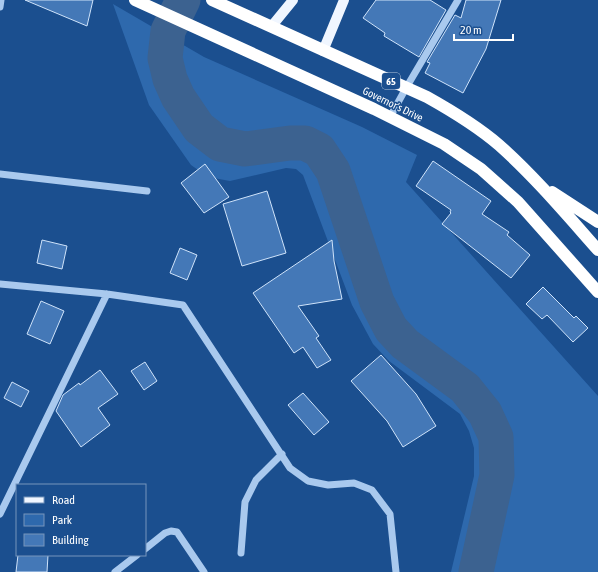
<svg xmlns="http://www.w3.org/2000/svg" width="598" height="572" viewBox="0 0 598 572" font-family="'Asap Condensed',sans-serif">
	<rect width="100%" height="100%" fill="#1b4f8f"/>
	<path fill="#2e69ad" d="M113,4L204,57L362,127L417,155L406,182L598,396V572H451L474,476V448L469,431L460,414L389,361L373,344L352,305L303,175L296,169L286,168L230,181L208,177L191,165L149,105Z"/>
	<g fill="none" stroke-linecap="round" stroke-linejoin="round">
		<path stroke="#3c6290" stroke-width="35" d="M183,0L168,31L165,58L170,79L178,97L199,128L220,144L245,149L290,143H305L319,150L333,171L377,302L391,329L405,344L465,388L485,413L496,437L497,475L476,572"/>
	</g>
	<path fill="#4478b7" stroke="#cfe3fa" d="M25,0H93L87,26Z
		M376,0H430L446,10L419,57L384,36L385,33L363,18Z
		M466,0H501L486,49L463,93L425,73L430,63L427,62L455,15L461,18Z
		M433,161L491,201L482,214L509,232L507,235L530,255L511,278L442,224L451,213L450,212L451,210L416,186Z
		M205,164L229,197L204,213L181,183Z
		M267,191L286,253L242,266L223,204Z
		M42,240L67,246L62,269L37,263Z
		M332,240L334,261L342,299L298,306L319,336L316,338L331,360L317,368L303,347L294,353L253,293Z
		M180,248L197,255L187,280L170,273Z
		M543,287L574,318L576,316L588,328L573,342L547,315L542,319L526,304Z
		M41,301L64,311L50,344L27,334Z
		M381,355L416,394L436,426L403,447L387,421L351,381Z
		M145,362L157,381L144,390L131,371Z
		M100,370L118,394L98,408L110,425L81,447L56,411L63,395L79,383L80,385Z
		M12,382L29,391L21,407L4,398Z
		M303,393L329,422L314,435L288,405Z
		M18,555H48L47,572H16Z"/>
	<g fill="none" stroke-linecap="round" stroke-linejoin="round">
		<path stroke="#a9c9ee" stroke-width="7" d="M0,7L1,0
			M390,117L406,88L458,0
			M0,174L147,191
			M0,284L107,294L183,305L290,468L308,481L328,485L354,483L372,490L390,514L396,572
			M0,514L107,294
			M145,549L165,533L171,531L177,532L204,572
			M241,553L245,502L256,480L282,454
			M115,572L137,555"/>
		<path stroke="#f0f6ff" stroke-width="10" d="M271,27L293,0
			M323,51L344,0"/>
		<path stroke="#fff" stroke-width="12" d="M135,0L374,109L444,144L481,169L518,202L598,292
			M212,0L427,97C452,111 477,126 499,145C535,177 566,214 598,250
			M552,192L598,222"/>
	</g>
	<g text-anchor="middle" stroke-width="3" stroke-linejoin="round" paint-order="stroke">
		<rect fill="#1b4f8f" stroke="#bbcadd" stroke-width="1" x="382" y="73" width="18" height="16" rx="3"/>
		<g font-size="10" font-weight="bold" fill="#fff">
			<text x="391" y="85">65</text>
		</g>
		<g font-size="11" fill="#fff" stroke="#1b4f8f">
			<text transform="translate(393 104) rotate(26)" y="4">Governor's Drive</text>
		</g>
	</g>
	<rect x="16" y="484" width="130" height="72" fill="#1b4f8f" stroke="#7695bc"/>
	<rect x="24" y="497" width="20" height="6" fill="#f0f6ff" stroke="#7695bc"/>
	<text x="52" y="504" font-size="12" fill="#ffffff">Road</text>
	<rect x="24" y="514" width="20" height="12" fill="#2e69ad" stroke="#7695bc"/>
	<text x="52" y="524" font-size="12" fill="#ffffff">Park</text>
	<rect x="24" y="534" width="20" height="12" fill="#4478b7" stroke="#7695bc"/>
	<text x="52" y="544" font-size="12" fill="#ffffff">Building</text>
	<path d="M454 34v6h59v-6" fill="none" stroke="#ffffff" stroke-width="2"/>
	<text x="460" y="34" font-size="12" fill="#ffffff" stroke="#1b4f8f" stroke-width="3" paint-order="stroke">20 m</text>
</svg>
